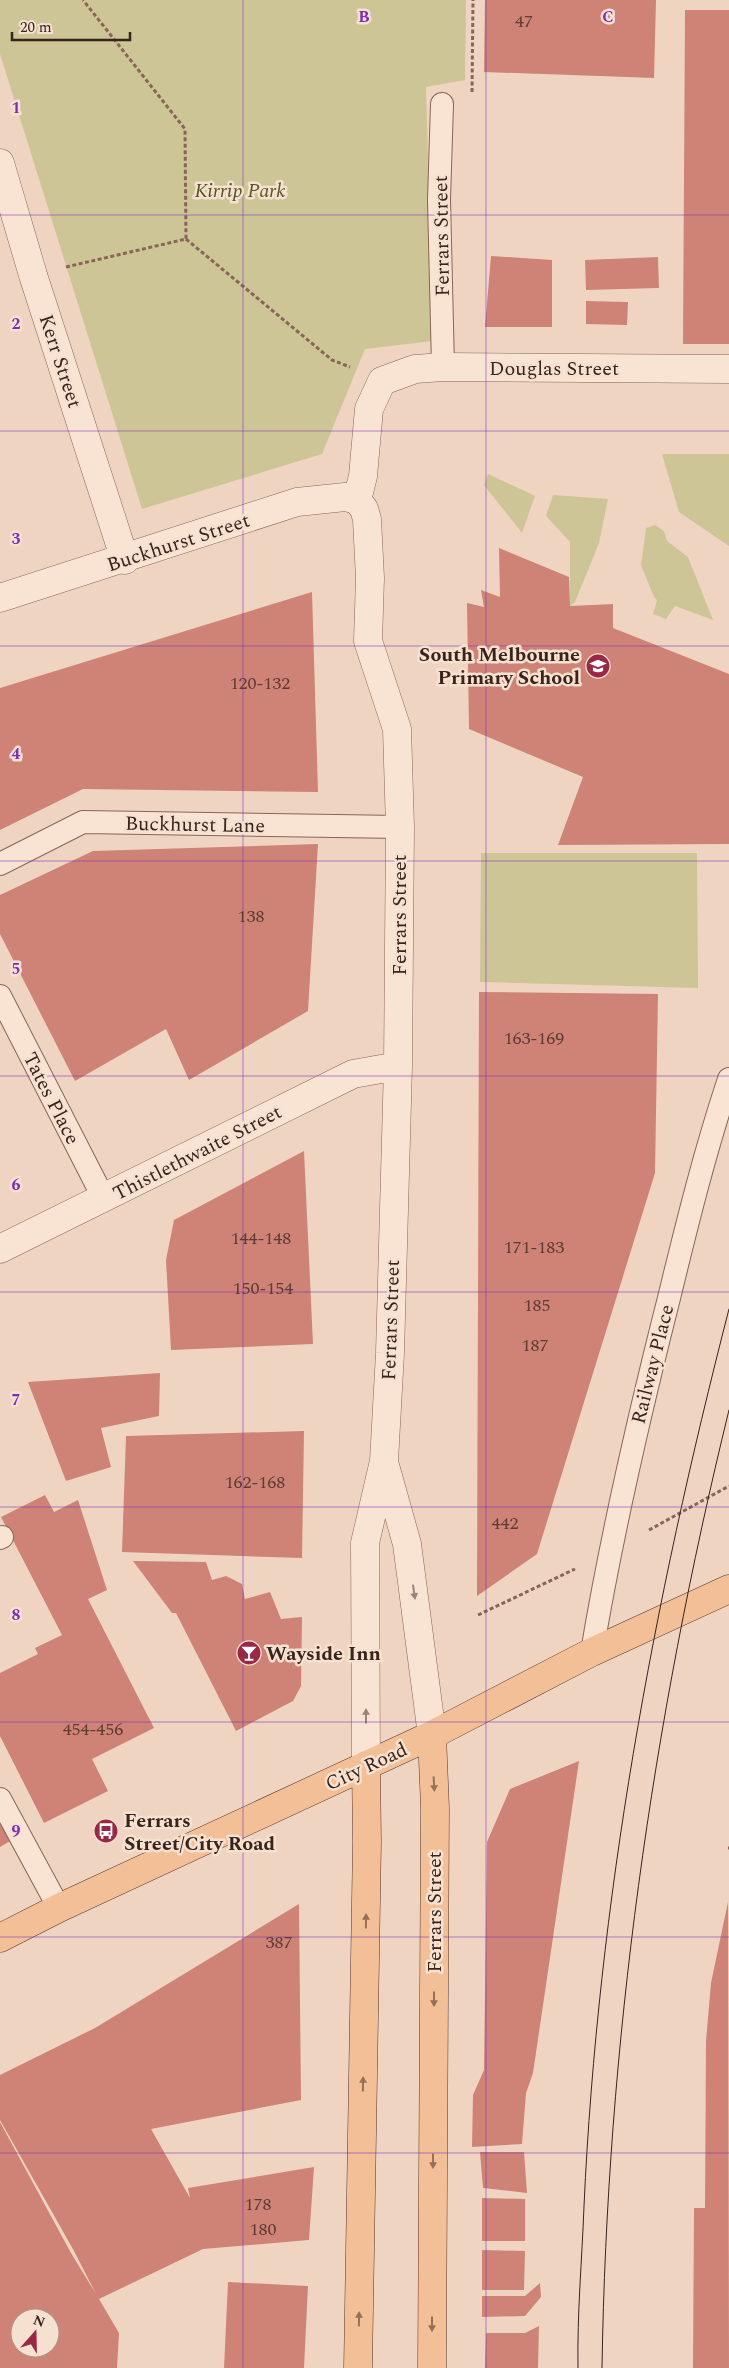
<svg xmlns="http://www.w3.org/2000/svg" width="729" height="2368" viewBox="0 0 729 2368" font-family="Spectral,serif">
	<rect width="100%" height="100%" fill="#efd5c1"/>
	<path fill="#cdc595" d="M0,0H466L465,80L426,87L433,341L365,349L322,454L142,509L0,54Z
		M662,454H729V546L679,512Z
		M488,474L535,496L522,533L484,485Z
		M553,495L608,499L599,543L575,602L570,606V542L546,516Z
		M655,525L664,531L667,541L688,557L713,620L675,606L666,619L653,614L657,600L654,597L641,565L646,528Z
		M481,853H697L698,988L480,982Z"/>
	<path fill="#ce8376" fill-rule="evenodd" d="M485,0H656L654,78L484,72Z
		M685,10H729V344H683Z
		M491,256L552,260V327H485Z
		M658,257L659,288L586,290L585,260Z
		M586,301L628,302L627,325L586,324Z
		M499,548L569,577L570,606L613,604V628L729,674V844L558,845L583,777L469,729L467,603L484,607L481,590L500,597Z
		M312,592L318,792L83,789L0,830V688Z
		M318,844L308,1011L189,1080L166,1029L75,1081L0,934V895L93,851Z
		M479,992L658,994L655,1173L537,1554L477,1596Z
		M304,1151L313,1344L171,1350L166,1260L174,1220Z
		M160,1373L159,1416L101,1428L111,1467L66,1481L28,1382Z
		M304,1431L302,1558L122,1552L126,1436Z
		M45,1495L54,1512L78,1500L107,1590L88,1599L154,1728L92,1759L108,1791L44,1823L0,1736V1673L38,1654L35,1648L62,1635L1,1517Z
		M133,1561L206,1562L212,1580L226,1576L242,1584L245,1599L270,1592L281,1619L302,1617L301,1686L293,1701L236,1731L176,1613H172Z
		M579,1761L533,2073L526,2093L522,2144L472,2147L473,2095L484,2070L487,1842L510,1789Z
		M0,1819L12,1840L0,1847Z
		M728,1902L729,2368H693L694,2208H705L706,2041L711,1983Z
		M299,1904L301,2100L151,2129L190,2198L188,2188L314,2167L309,2240L203,2249L99,2299L119,2333L117,2368H0V2122L71,2253L96,2294L74,2251L0,2120V2075L95,2028ZM20,2318H50V2348H20Z
		M480,2152H524L527,2193L483,2188Z
		M482,2198L525,2199V2241H482Z
		M482,2250L525,2251L524,2290H482Z
		M228,2282L308,2286L304,2368H224Z
		M540,2283L541,2297L525,2316L482,2317V2296H525Z
		M539,2326L538,2368H485L486,2333H525Z"/>
	<g fill="none" stroke-linecap="round" stroke-linejoin="round">
		<defs>
			<path id="service" d="M442,104L439,200L443,367
				M0,864L83,822L400,827
				M0,996L104,1199
				M0,1538L2,1537
				M592,1652C612,1532 639,1416 669,1298C687,1224 705,1151 729,1079
				M0,1799L59,1908"/>
			<path id="minor" d="M0,163L33,275L125,560
				M357,500L364,509L367,519L370,578L368,641L397,729L400,827L398,1066L390,1353L384,1461L365,1543L366,1765
				M357,500L363,476L369,409L382,381L415,369L443,367L729,369
				M0,598L297,502L345,497L357,500
				M0,1249L353,1074L398,1066
				M384,1462L407,1544L432,1735"/>
			<path id="primary" d="M432,1735L435,1808L432,2368
				M0,1938L59,1908L432,1735L592,1652L729,1589
				M358,2368L367,1842L366,1765"/>
		</defs>
		<use href="#service" stroke="#886558" stroke-width="24"/>
		<use href="#minor" stroke="#886558" stroke-width="29"/>
		<use href="#primary" stroke="#56352d" stroke-width="29"/>
		<path stroke="#886558" stroke-width="3" stroke-dasharray="4 2.5" stroke-linecap="butt" d="M472,92L473,0
			M186,239L332,360L350,367
			M66,267L186,239L185,129L83,0
			M649,1530L729,1486
			M478,1615L575,1569
			M728,1848H729"/>
		<use href="#service" stroke="#f9e4d4" stroke-width="22"/>
		<use href="#minor" stroke="#f9e4d4" stroke-width="28"/>
		<use href="#primary" stroke="#f3bf97" stroke-width="28"/>
		<path stroke="#38231d" stroke-width="1" d="M578,2368C577,2314 582,2260 584,2206C598,1901 653,1604 729,1309
			M602,2368C607,2045 652,1724 729,1410"/>
	</g>
	<defs><path id="oneway-solid" d="M-6-.8H1V-3.2L6.5 0L1 3.2V.8H-6Z" transform="scale(1.25)"/></defs>
	<g fill="#988478">
		<use href="#oneway-solid" transform="translate(414 1592) rotate(82)"/>
		<use href="#oneway-solid" transform="translate(366 1716) rotate(-90)"/>
	</g>
	<g fill="#96715a">
		<use href="#oneway-solid" transform="translate(434 1784) rotate(87)"/>
		<use href="#oneway-solid" transform="translate(366 1921) rotate(-89)"/>
		<use href="#oneway-solid" transform="translate(434 1999) rotate(90)"/>
		<use href="#oneway-solid" transform="translate(363 2084) rotate(-89)"/>
		<use href="#oneway-solid" transform="translate(433 2161) rotate(90)"/>
		<use href="#oneway-solid" transform="translate(359 2319) rotate(-89)"/>
		<use href="#oneway-solid" transform="translate(432 2324) rotate(90)"/>
	</g>
	<path fill="none" stroke="#7b2cbf" stroke-width="1" stroke-opacity="0.55" d="M243,0V2368M486,0V2368M0,215H729M0,431H729M0,646H729M0,861H729M0,1076H729M0,1292H729M0,1507H729M0,1722H729M0,1937H729M0,2153H729"/>
	<defs>
		<symbol id="school-disc" viewBox="-11 -11 22 22"><circle r="9.5" fill="#992745" stroke="#f6e1d0"/><path d="M0-5L7-2L0 1L-7-2ZM-4 1L0 2.5L4 1V4Q0 6-4 4Z" fill="#fff"/></symbol>
		<symbol id="bar-disc" viewBox="-11 -11 22 22"><circle r="9.5" fill="#992745" stroke="#f6e1d0"/><path d="M-6-5H6L.8 .8V4.5H3.5V6h-7V4.5H-.8V.8Z" fill="#fff"/></symbol>
		<symbol id="bus-disc" viewBox="-11 -11 22 22"><circle r="9.5" fill="#992745" stroke="#f6e1d0"/><path d="M-5-6H5V4H4V6H2V4H-2V6H-4V4H-5ZM-3.5-4V0h7V-4ZM-3.5 1.2v1.5H-2V1.2ZM2 1.2v1.5H3.5V1.2Z" fill="#fff"/></symbol>
	</defs>
	<g fill-rule="evenodd">
		<use href="#school-disc" x="584" y="652" width="28" height="28"/>
		<use href="#bar-disc" x="235" y="1639" width="28" height="28"/>
		<use href="#bus-disc" x="92" y="1817" width="28" height="28"/>
	</g>
	<g text-anchor="middle" stroke-width="5" stroke-linejoin="round" paint-order="stroke">
		<g font-size="18" fill="#5e3b33">
			<text x="524" y="27">47</text>
			<text x="260" y="689">120-132</text>
			<text x="251" y="922">138</text>
			<text x="534" y="1044">163-169</text>
			<text x="261" y="1244">144-148</text>
			<text x="534" y="1253">171-183</text>
			<text x="263" y="1294">150-154</text>
			<text x="537" y="1311">185</text>
			<text x="535" y="1351">187</text>
			<text x="255" y="1488">162-168</text>
			<text x="505" y="1529">442</text>
			<text x="93" y="1735">454-456</text>
			<text x="279" y="1948">387</text>
			<text x="258" y="2210">178</text>
			<text x="263" y="2235">180</text>
		</g>
		<g font-size="20" font-style="italic" fill="#555423" stroke="#f6e1d0">
			<text x="240" y="197">Kirrip Park</text>
		</g>
		<g font-size="20" fill="#38231d" stroke="#f6e1d0">
			<text transform="translate(441 236) rotate(-91)" y="7">Ferrars Street</text>
			<text transform="translate(61 361) rotate(72)" y="7">Kerr Street</text>
			<text x="554" y="375">Douglas Street</text>
			<text transform="translate(178 542) rotate(-18)" y="7">Buckhurst Street</text>
			<text transform="translate(195 824) rotate(1)" y="7">Buckhurst Lane</text>
			<text transform="translate(399 915) rotate(-90)" y="7">Ferrars Street</text>
			<text transform="translate(52 1098) rotate(63)" y="7">Tates Place</text>
			<text transform="translate(197 1152) rotate(-27)" y="7">Thistlethwaite Street</text>
			<text transform="translate(390 1320) rotate(-88)" y="7">Ferrars Street</text>
			<text transform="translate(652 1364) rotate(-76)" y="7">Railway Place</text>
			<text transform="translate(366 1766) rotate(-25)" y="7">City Road</text>
			<text transform="translate(434 1912) rotate(-90)" y="7">Ferrars Street</text>
		</g>
		<g font-size="20" font-weight="bold" fill="#38231d" stroke="#f6e1d0" text-anchor="start">
			<text x="580" y="661" text-anchor="end">South Melbourne<tspan x="580" dy="23">Primary School</tspan></text>
			<text x="266" y="1660">Wayside Inn</text>
			<text x="124" y="1827">Ferrars<tspan x="124" dy="23">Street/City Road</tspan></text>
		</g>
	</g>
	<g font-size="16" text-anchor="middle" font-weight="bold" fill="#7b2cbf" stroke="#f6e1d0" stroke-width="5" stroke-linejoin="round" paint-order="stroke">
		<text x="364" y="22">B</text>
		<text x="608" y="22">C</text>
		<text x="16" y="113">1</text>
		<text x="16" y="329">2</text>
		<text x="16" y="544">3</text>
		<text x="16" y="759">4</text>
		<text x="16" y="974">5</text>
		<text x="16" y="1190">6</text>
		<text x="16" y="1405">7</text>
		<text x="16" y="1620">8</text>
		<text x="16" y="1836">9</text>
	</g>
	<g transform="translate(35 2333) rotate(20)"><circle r="24" fill="#f6e1d0" stroke="#aa9588"/>
	<path d="M0-4L9 19L0 12L-9 19Z" fill="#992745"/>
	<text y="-8" font-size="14" font-weight="bold" text-anchor="middle" fill="#38231d">N</text>
	</g>
	<path d="M12 32v8h118v-8" fill="none" stroke="#38231d" stroke-width="2.5"/>
	<text x="20" y="32" font-size="15" fill="#38231d" stroke="#f6e1d0" stroke-width="4" paint-order="stroke">20 m</text>
</svg>
